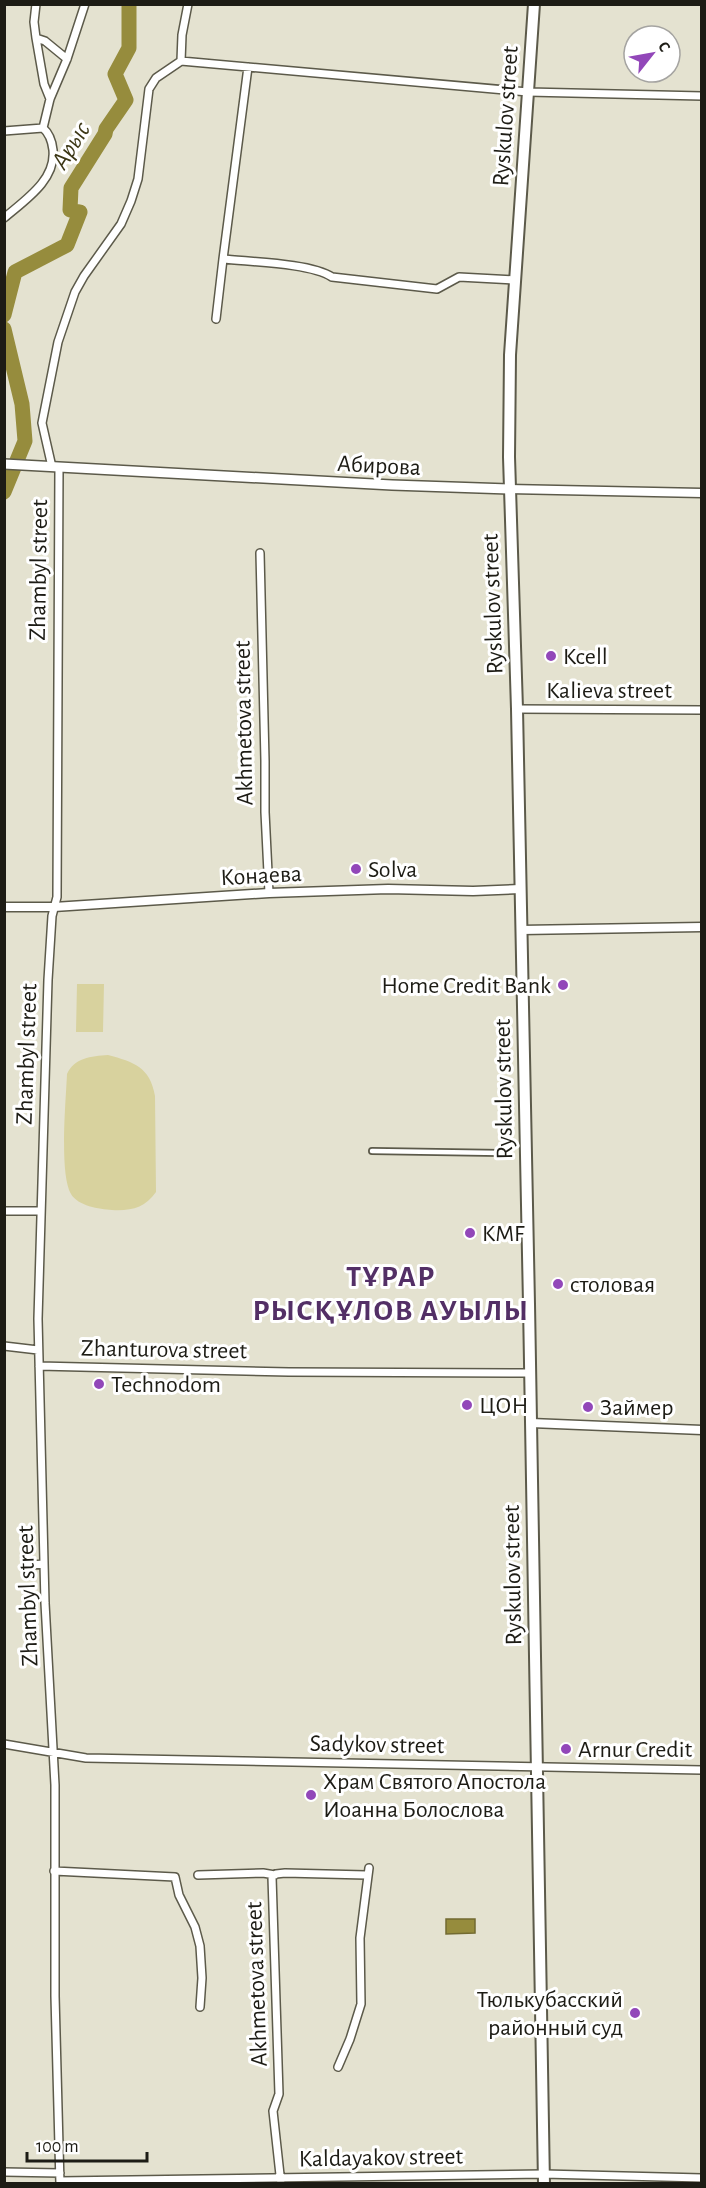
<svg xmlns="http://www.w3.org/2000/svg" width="706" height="2188" viewBox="0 0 706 2188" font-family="'Alegreya Sans',sans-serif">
	<rect width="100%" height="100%" fill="#e4e2d0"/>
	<path fill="#d8d29e" d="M77,984H104L103,1032H76Z
		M108,1055C134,1062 150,1067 155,1096L156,1192C145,1208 131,1211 112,1210C99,1209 78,1206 71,1194C59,1174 66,1099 67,1074C74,1058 91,1056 108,1055Z"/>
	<path fill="#968c3d" stroke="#726a31" stroke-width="1.5" d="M446,1919H475V1933L446,1934Z"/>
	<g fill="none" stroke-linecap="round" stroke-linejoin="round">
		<path stroke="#968c3d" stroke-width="15" d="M4,315L15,272L67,245L80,212L70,210L71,188L105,134L106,129L126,100L115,74L129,48V4
			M4,329L22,404L25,441L4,492"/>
		<defs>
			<path id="pedestrian" d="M372,1151L501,1153"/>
			<path id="minor" d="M36,4L34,22L36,38L45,41L67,59
				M36,38L44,84L50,99
				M181,61L528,92L702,96
				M248,67L223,259C250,262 311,263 332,277L437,289L459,277L515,280
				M43,128L50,99L67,59L85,4
				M4,131L43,128
				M4,218C25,200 56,180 53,150C52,141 50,134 43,128
				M216,319L223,259
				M52,467L42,423L58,342L75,292L84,276L121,224L131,201L138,179L149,89L156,78L181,61L182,35L188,4
				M59,467L57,897L52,916L48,980L38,1319L45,1603L55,1785V1996L60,2184
				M260,553L265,761V812L269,893
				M517,709L702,710
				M4,1211H41
				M4,1346L38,1350
				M39,1366L289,1372L530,1373
				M30,1565L44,1564
				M4,1744L86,1758L702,1770
				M54,1871L175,1877L179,1895L195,1927L200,1946L202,1978L200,2007
				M198,1875L263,1873L275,1875
				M338,2067L350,2039L361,2004L360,1938L369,1868
				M4,2172L60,2173
				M60,2181L544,2174L702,2178
				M281,2184L273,2111L279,2094L272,1877L276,1874L285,1873L366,1875"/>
			<path id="tertiary" d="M509,489L702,493
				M4,907H54L269,893L388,889L473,891L520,889
				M521,930L702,927
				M531,1423L702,1430"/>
			<path id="secondary" d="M4,464L392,485L509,489"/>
			<path id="primary" d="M534,4L510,355L509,457L517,709L529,1304L544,2184"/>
		</defs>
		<use href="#pedestrian" stroke="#5c5a4a" stroke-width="8"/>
		<use href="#minor" stroke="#5c5a4a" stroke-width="10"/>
		<use href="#tertiary" stroke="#5c5a4a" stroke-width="11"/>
		<use href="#secondary" stroke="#5c5a4a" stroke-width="12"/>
		<use href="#primary" stroke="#5c5a4a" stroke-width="14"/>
		<use href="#pedestrian" stroke="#fff" stroke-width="4.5"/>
		<use href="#minor" stroke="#fff" stroke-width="7"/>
		<use href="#tertiary" stroke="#fff" stroke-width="8"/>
		<use href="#secondary" stroke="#fff" stroke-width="9"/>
		<use href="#primary" stroke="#fff" stroke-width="10"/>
	</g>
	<g fill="#9247b9" stroke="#fff" stroke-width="2">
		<circle cx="551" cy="656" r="6"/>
		<circle cx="356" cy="869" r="6"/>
		<circle cx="563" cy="985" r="6"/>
		<circle cx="470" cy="1233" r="6"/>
		<circle cx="558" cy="1284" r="6"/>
		<circle cx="99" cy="1384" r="6"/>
		<circle cx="467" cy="1405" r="6"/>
		<circle cx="588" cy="1407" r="6"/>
		<circle cx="566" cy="1749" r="6"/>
		<circle cx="311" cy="1795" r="6"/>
		<circle cx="635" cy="2013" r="6"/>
	</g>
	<g text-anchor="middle" stroke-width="6" stroke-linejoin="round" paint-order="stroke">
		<g font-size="24" fill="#1d1c15" stroke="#fff">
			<text transform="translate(505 116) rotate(-86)" y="8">Ryskulov street</text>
			<text transform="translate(379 465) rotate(3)" y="8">Абирова</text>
			<text transform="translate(38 570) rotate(-89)" y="8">Zhambyl street</text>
			<text transform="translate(492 604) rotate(-92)" y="8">Ryskulov street</text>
			<text x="609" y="698">Kalieva street</text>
			<text transform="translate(243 723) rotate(-91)" y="8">Akhmetova street</text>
			<text transform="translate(261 875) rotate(-3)" y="8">Конаева</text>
			<text transform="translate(26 1054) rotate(-88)" y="8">Zhambyl street</text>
			<text transform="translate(503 1089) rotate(-91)" y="8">Ryskulov street</text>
			<text transform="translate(164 1349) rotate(1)" y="8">Zhanturova street</text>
			<text transform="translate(512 1575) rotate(-91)" y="8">Ryskulov street</text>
			<text transform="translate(27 1596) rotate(-92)" y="8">Zhambyl street</text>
			<text transform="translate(377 1744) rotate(1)" y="8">Sadykov street</text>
			<text transform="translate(256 1984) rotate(-92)" y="8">Akhmetova street</text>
			<text transform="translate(381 2157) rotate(-1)" y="8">Kaldayakov street</text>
		</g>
		<g font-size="24" fill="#1d1c15" stroke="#fff" text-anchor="start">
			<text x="563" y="664">Kcell</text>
			<text x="368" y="877">Solva</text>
			<text x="551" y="993" text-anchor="end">Home Credit Bank</text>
			<text x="482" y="1241">KMF</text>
			<text x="570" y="1292">столовая</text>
			<text x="111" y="1392">Technodom</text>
			<text x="479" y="1413">ЦОН</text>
			<text x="600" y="1415">Займер</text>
			<text x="578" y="1757">Arnur Credit</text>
			<text x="323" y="1789">Храм Святого Апостола<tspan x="323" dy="28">Иоанна Болослова</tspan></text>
			<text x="623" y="2007" text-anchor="end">Тюлькубасский<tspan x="623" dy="28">районный суд</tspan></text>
		</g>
		<g font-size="26" font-style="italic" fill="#3c3715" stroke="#fff">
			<text transform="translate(70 145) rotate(-58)" y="9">Арыс</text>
		</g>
		<g font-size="30" font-weight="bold" letter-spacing="1.5" fill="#532f66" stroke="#fff">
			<text x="391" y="1286">ТҰРАР<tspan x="391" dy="34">РЫСҚҰЛОВ АУЫЛЫ</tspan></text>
		</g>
	</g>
	<rect width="706" height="2188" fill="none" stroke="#1d1c15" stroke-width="12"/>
	<g transform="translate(652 54) rotate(59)"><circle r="28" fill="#ffffff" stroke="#a5a4a1" stroke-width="1.5"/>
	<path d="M0-4.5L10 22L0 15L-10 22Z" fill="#9247b9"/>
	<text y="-9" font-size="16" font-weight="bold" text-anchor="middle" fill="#1d1c15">С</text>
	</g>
	<path d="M27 2152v9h120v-9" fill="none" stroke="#1d1c15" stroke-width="3"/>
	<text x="36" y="2152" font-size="18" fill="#1d1c15" stroke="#ffffff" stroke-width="4.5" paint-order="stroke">100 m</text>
</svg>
